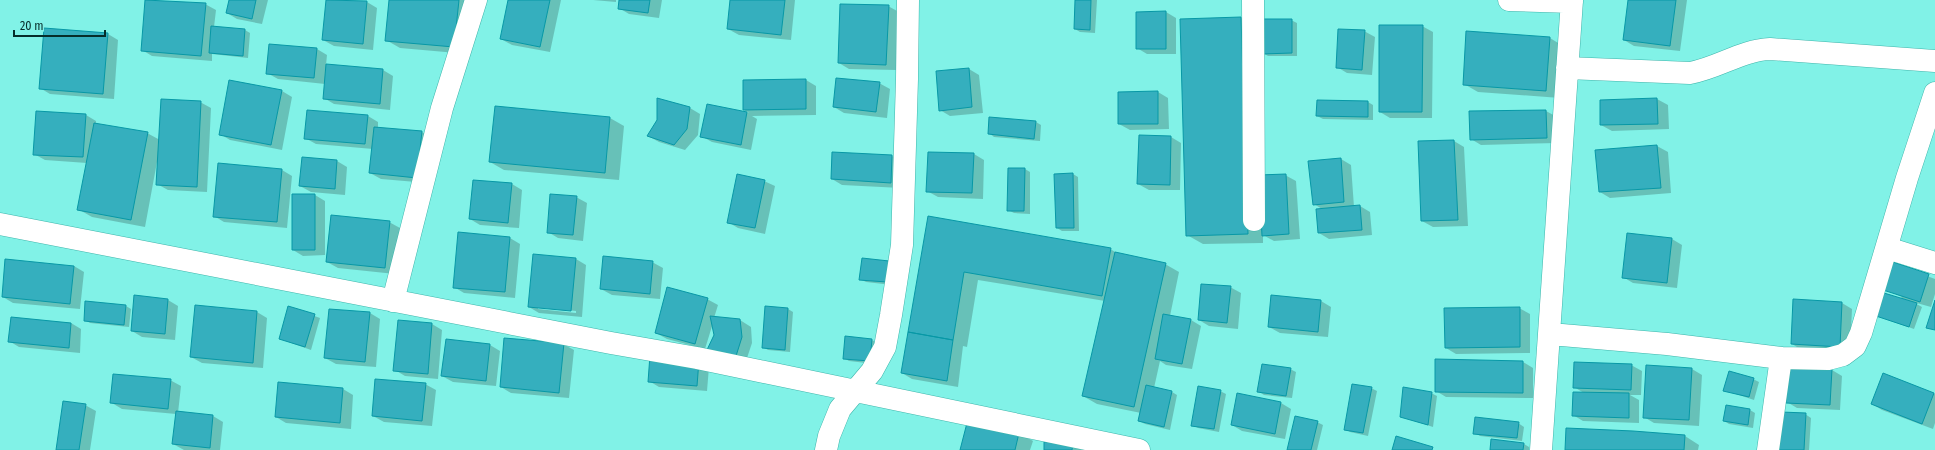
<svg xmlns="http://www.w3.org/2000/svg" width="1935" height="450" viewBox="0 0 1935 450" font-family="'Fira Sans Condensed',sans-serif">
	<rect width="100%" height="100%" fill="#81f2e7"/>
	<path fill="#0003" fill-rule="evenodd" d="M146,0L205,4L216,10L214,27L245,30L250,33L248,58L212,54V61L152,56L142,50Z
		M230,0H268L262,24L237,19L227,13Z
		M327,0L367,2L377,8L373,50L334,46L323,40Z
		M390,0H473L468,54L400,48L386,40Z
		M509,0H561L550,52L512,45L501,39Z
		M593,0H616V2Z
		M620,0H662L659,18L629,14L619,8Z
		M731,0H795L791,40L739,35L728,29Z
		M1076,0H1097L1095,33L1080,32L1075,29Z
		M1629,0H1687L1680,51L1634,46L1624,40Z
		M888,6L899,12L896,70L849,69L839,63Z
		M1166,12L1176,18V54H1147L1137,48Z
		M1241,18L1257,27L1261,176L1285,175L1296,181L1300,239L1274,241L1263,235V243L1203,244L1187,235L1181,20Z
		M1291,20L1297,23V56H1268L1263,53Z
		M1422,26L1433,32L1432,118H1390L1380,112Z
		M45,29L108,34L118,40L114,99L50,94L40,88Z
		M1364,31L1375,37L1372,75L1347,73L1337,67Z
		M1550,38L1563,46L1560,98L1478,92L1464,84Z
		M317,49L327,55L326,65L383,70L393,76L390,110L334,104L324,98L325,84L278,79L267,73Z
		M969,69L979,75L983,113L950,116L940,110Z
		M806,80L816,86V115L752,116L757,119L751,150L712,142L701,136L708,105L749,113L744,110Z
		M230,81L282,91L292,97L282,150L230,140L220,134Z
		M879,83L890,89L887,118L844,113L834,107Z
		M1158,92L1168,98L1169,129L1130,130L1119,124Z
		M658,99L690,108L700,114L698,135L685,150L659,142L648,136L658,121Z
		M1657,99L1668,105L1669,129L1612,131L1601,125V101Z
		M200,102L211,108L207,192L168,190L157,184V162L145,227L92,217L78,209L87,163L45,160L34,154L86,115L96,121V124L147,133L160,140Z
		M1368,102L1373,105V120L1323,119L1317,116Z
		M308,111L368,116L378,122V128L422,132L432,138L428,183L381,179L370,173L373,149L316,144L305,138Z
		M1546,111L1557,117V143L1481,145L1471,139V112Z
		M610,118L624,126L619,180L504,170L490,162Z
		M1036,122L1041,125L1040,141L994,137L989,133Z
		M1171,137L1181,143L1180,190H1149L1138,184Z
		M1454,141L1464,147L1468,226L1433,227L1422,221L1419,142Z
		M1657,146L1668,152L1671,193L1610,198L1600,192L1597,151Z
		M974,154L984,160L983,199L938,197L927,191Z
		M892,156L902,162L901,188L842,185L832,179Z
		M1341,159L1351,165L1354,207L1360,206L1370,212L1372,235L1329,239L1319,233L1322,209L1314,204Z
		M337,161L347,167L345,195L311,192L300,186Z
		M1009,169H1025L1030,172V214L1014,213L1008,210Z
		M282,170L292,176L287,228L224,222L214,216Z
		M1073,174L1078,177L1079,231H1062L1057,228Z
		M764,181L775,186L765,234L738,228L728,222Z
		M512,184L522,190L519,228L480,225L470,219Z
		M315,195L325,201V255L303,256L293,250Z
		M576,197L587,203L583,241L558,238L548,232Z
		M929,217L1110,249L1119,254L1165,264L1179,272L1170,316L1191,320L1201,326L1192,369L1166,365L1160,361L1154,388L1172,392L1177,395L1170,430L1145,424L1139,421L1141,413L1097,404L1083,396L1105,301L978,280L967,347L963,346L958,387L912,379L902,373Z
		M389,222L400,228L395,274L338,268L327,262Z
		M510,238L520,244L515,298L464,293L454,287Z
		M1672,239L1682,245L1677,288L1633,283L1623,277Z
		M534,255L576,259L586,265L582,317L539,313L529,307ZM538,307L576,311V313L538,309Z
		M863,259L892,285L866,282L860,279Z
		M652,262L663,268L660,299L612,295L601,289Z
		M1890,262L1935,279V294L1931,307L1913,302L1922,307L1914,329L1877,316L1902,297L1882,288Z
		M74,266L84,272L80,309L13,303L3,297Z
		M1230,287L1241,293L1238,329L1209,326L1199,320Z
		M707,299L718,305L714,318L740,320L751,327L752,343L746,361L717,358L713,323L705,349L667,339L656,333Z
		M168,300L178,306L175,340L142,337L132,331Z
		M1321,301L1331,307L1328,337L1280,333L1269,327Z
		M1794,301L1842,303L1852,309L1850,352L1802,350L1792,344Z
		M126,306L131,309L129,327L90,323L85,320Z
		M196,306L257,312L267,318L263,368L202,363L191,357Z
		M289,307L320,318L311,350L280,339Z
		M766,307L788,309L793,312L790,352L768,350L763,347Z
		M1519,308L1530,314V353L1456,354L1446,348Z
		M370,313L380,319L376,367L336,364L325,358Z
		M11,318L71,323L81,329L80,353L19,347L9,341Z
		M432,324L442,330L438,379L405,376L395,370Z
		M846,337L872,340L877,343L875,364L849,361L844,358Z
		M563,344L574,350L569,398L511,393L501,387Z
		M490,345L500,351L496,386L453,382L442,376Z
		M651,357L709,367L707,391L659,387L649,381Z
		M1523,362L1533,368V398L1446,397L1436,391Z
		M1631,365L1642,371L1641,395H1630L1639,400V423L1583,421L1573,415L1584,393L1574,387Z
		M1290,369L1296,372L1292,398L1264,395L1258,391Z
		M1692,369L1702,375L1699,426L1654,423L1644,417Z
		M1832,370L1842,376L1840,410L1797,408L1787,402Z
		M1883,375L1935,394V423L1933,429L1882,410L1872,404Z
		M1753,379L1759,382L1754,400L1724,390Z
		M170,380L181,386L178,413L213,416L223,422L220,450H184L173,444L176,414L122,409L112,403Z
		M279,383L343,389L353,395L351,429L286,423L276,417Z
		M425,384L436,390L432,426L384,422L373,416Z
		M1371,388L1377,391L1368,436L1350,432L1345,429Z
		M1220,391L1226,394L1219,432L1198,428L1192,425Z
		M1431,393L1437,396L1433,427L1402,417Z
		M1238,394L1281,403L1291,409L1285,439L1242,431L1232,425Z
		M85,405L96,411L90,450H57Z
		M1727,406L1750,410L1755,413L1753,428L1729,424L1724,421Z
		M1805,414L1811,418L1809,450H1780Z
		M1317,422L1323,425L1317,450H1288Z
		M1518,423L1524,427L1522,441L1480,436L1475,433Z
		M1019,433L1033,441L1030,450H961Z
		M1685,436L1699,445L1698,450H1566Z
		M1492,440L1524,444L1529,447V450H1491Z
		M1072,444L1082,450H1045Z"/>
	<path fill="#35afbe" stroke="#0798a6" d="M145,0L206,3L201,56L141,51Z
		M229,0H256L252,19L226,13Z
		M326,0L367,1L363,44L322,40Z
		M389,0H459L454,47L385,41Z
		M508,0H550L540,47L500,39Z
		M619,0H650L648,13L618,9Z
		M730,0H785L781,35L727,29Z
		M1075,0H1091L1090,30L1074,29Z
		M1628,0H1676L1670,46L1623,40Z
		M840,4L889,5L886,65L838,63Z
		M1166,11V49H1136V12Z
		M1241,17L1248,234L1186,236L1180,19Z
		M1262,19H1292V53L1262,54Z
		M1379,25H1423L1422,112H1379Z
		M211,26L245,29L243,56L209,53Z
		M44,28L108,33L103,94L39,89Z
		M1338,29L1365,30L1362,70L1336,68Z
		M1466,31L1550,37L1546,91L1463,85Z
		M269,44L317,48L314,78L266,74Z
		M326,64L383,69L380,104L323,99Z
		M969,68L972,107L939,111L936,71Z
		M836,78L880,82L876,112L833,107Z
		M806,79V109L743,110V80Z
		M229,80L282,90L271,145L219,135Z
		M1158,91V124H1118V92Z
		M657,98L690,107L687,129L674,145L647,136L657,120Z
		M1657,98L1658,124L1600,125V100Z
		M161,99L201,101L197,187L156,185Z
		M1317,100L1368,101V117L1316,116Z
		M707,104L747,112L741,145L700,137Z
		M495,106L610,117L605,173L489,162Z
		M307,110L368,115L365,144L304,139Z
		M1546,110L1547,138L1470,140L1469,111Z
		M36,111L86,114L83,157L33,155Z
		M989,117L1036,121L1034,139L988,134Z
		M94,123L148,132L131,220L77,210Z
		M374,127L422,131L417,178L369,173Z
		M1139,135L1171,136L1170,185L1137,184Z
		M1454,140L1458,220L1421,221L1418,141Z
		M1657,145L1661,188L1599,192L1595,150Z
		M832,152L892,155L891,183L831,179Z
		M928,152L974,153L972,193L926,192Z
		M302,157L337,160L335,189L299,186Z
		M1341,158L1344,202L1313,205L1308,161Z
		M218,163L282,169L277,222L213,217Z
		M1008,168H1025L1024,211H1007Z
		M1073,173L1074,228H1056L1054,174Z
		M737,174L765,180L755,228L727,223Z
		M1286,174L1289,234L1262,236L1259,175Z
		M473,180L512,183L508,223L469,219Z
		M292,194H315V250H292Z
		M550,194L577,196L573,235L547,233Z
		M1360,205L1362,230L1318,233L1316,209Z
		M331,215L390,221L385,268L326,262Z
		M928,216L1111,248L1102,296L964,272L953,340L908,332Z
		M458,232L510,237L505,292L453,288Z
		M1627,233L1672,238L1667,283L1622,278Z
		M1115,252L1166,263L1134,407L1082,396Z
		M533,254L576,258L571,311L528,307Z
		M603,256L653,261L650,294L600,289Z
		M862,258L889,261L887,282L859,280Z
		M5,259L74,266L70,304L2,297Z
		M1890,261L1929,274L1920,302L1880,289Z
		M1201,284L1231,286L1227,323L1198,320Z
		M667,287L708,298L695,344L655,333Z
		M1884,293L1917,303L1909,327L1876,316Z
		M134,295L168,299L165,334L131,331Z
		M1271,295L1321,300L1318,332L1268,327Z
		M1793,299L1842,302L1840,347L1791,344Z
		M1935,300V330L1926,328Z
		M85,301L126,305L124,325L84,321Z
		M195,305L257,311L253,363L190,357Z
		M288,306L315,314L305,347L279,339Z
		M765,306L788,308L785,350L762,348Z
		M1520,307V347L1445,348L1444,308Z
		M329,309L370,312L365,362L324,358Z
		M1163,314L1191,319L1182,364L1155,359Z
		M710,316L740,319L742,337L736,356L706,352L714,335Z
		M11,317L71,323L69,348L8,342Z
		M398,320L432,323L428,374L393,371Z
		M908,332L953,340L947,381L901,373Z
		M845,336L872,339L870,361L843,359Z
		M504,338L564,343L559,393L500,387Z
		M446,339L490,344L486,381L441,376Z
		M650,355L699,360L697,386L648,382Z
		M1435,359L1523,361V393L1435,392Z
		M1574,362L1632,364L1631,390L1573,388Z
		M1262,364L1291,368L1286,396L1257,392Z
		M1646,365L1692,368L1689,420L1643,418Z
		M1788,367L1832,369L1830,405L1786,403Z
		M1729,371L1754,378L1749,397L1723,391Z
		M1883,373L1934,393L1922,424L1871,404Z
		M113,374L171,379L168,409L110,403Z
		M375,379L426,383L422,421L372,416Z
		M278,382L343,388L340,423L275,417Z
		M1352,384L1372,387L1363,433L1344,430Z
		M1146,385L1172,391L1164,427L1138,421Z
		M1198,386L1221,390L1214,429L1191,426Z
		M1403,387L1432,392L1428,425L1400,417Z
		M1573,392L1629,393V418L1572,416Z
		M1237,393L1281,402L1275,434L1231,425Z
		M63,401L86,404L79,450H56Z
		M1726,405L1750,409L1748,425L1723,421Z
		M176,411L213,415L210,448L172,444Z
		M1781,412L1806,413L1804,450H1779Z
		M1295,416L1318,421L1311,450H1287Z
		M1475,417L1519,422L1517,438L1473,434Z
		M968,419L1019,433L1015,450H960Z
		M1566,428L1633,431L1685,435L1684,450H1565Z
		M1396,436L1433,447L1432,450H1392Z
		M1491,439L1524,443L1523,450H1490Z
		M1044,442L1073,443L1072,450H1044Z"/>
	<g fill="none" stroke-linecap="round" stroke-linejoin="round">
		<defs>
			<path id="minor" d="M1253,0L1254,220
				M1509,0L1572,2
				M1567,68L1690,73C1718,68 1742,50 1770,49L1935,61
				M0,224L611,343L697,358L1139,450
				M1887,248L1935,263
				M393,301L442,108L476,0
				M1550,334L1667,344L1781,358L1828,359L1843,355L1855,346L1861,333L1907,178L1935,93
				M826,450L829,436L840,409L872,371L885,347L891,315L902,245L907,79L908,0
				M1541,450L1572,0
				M1768,450L1781,358"/>
		</defs>
		<use href="#minor" stroke="#3eb5ab" stroke-width="23"/>
		<use href="#minor" stroke="#fff" stroke-width="22"/>
	</g>
	<path d="M14 30v6h91v-6" fill="none" stroke="#062d2a" stroke-width="2"/>
	<text x="20" y="30" font-size="12" fill="#062d2a" stroke="#81f2e7" stroke-width="3" paint-order="stroke">20 m</text>
</svg>
